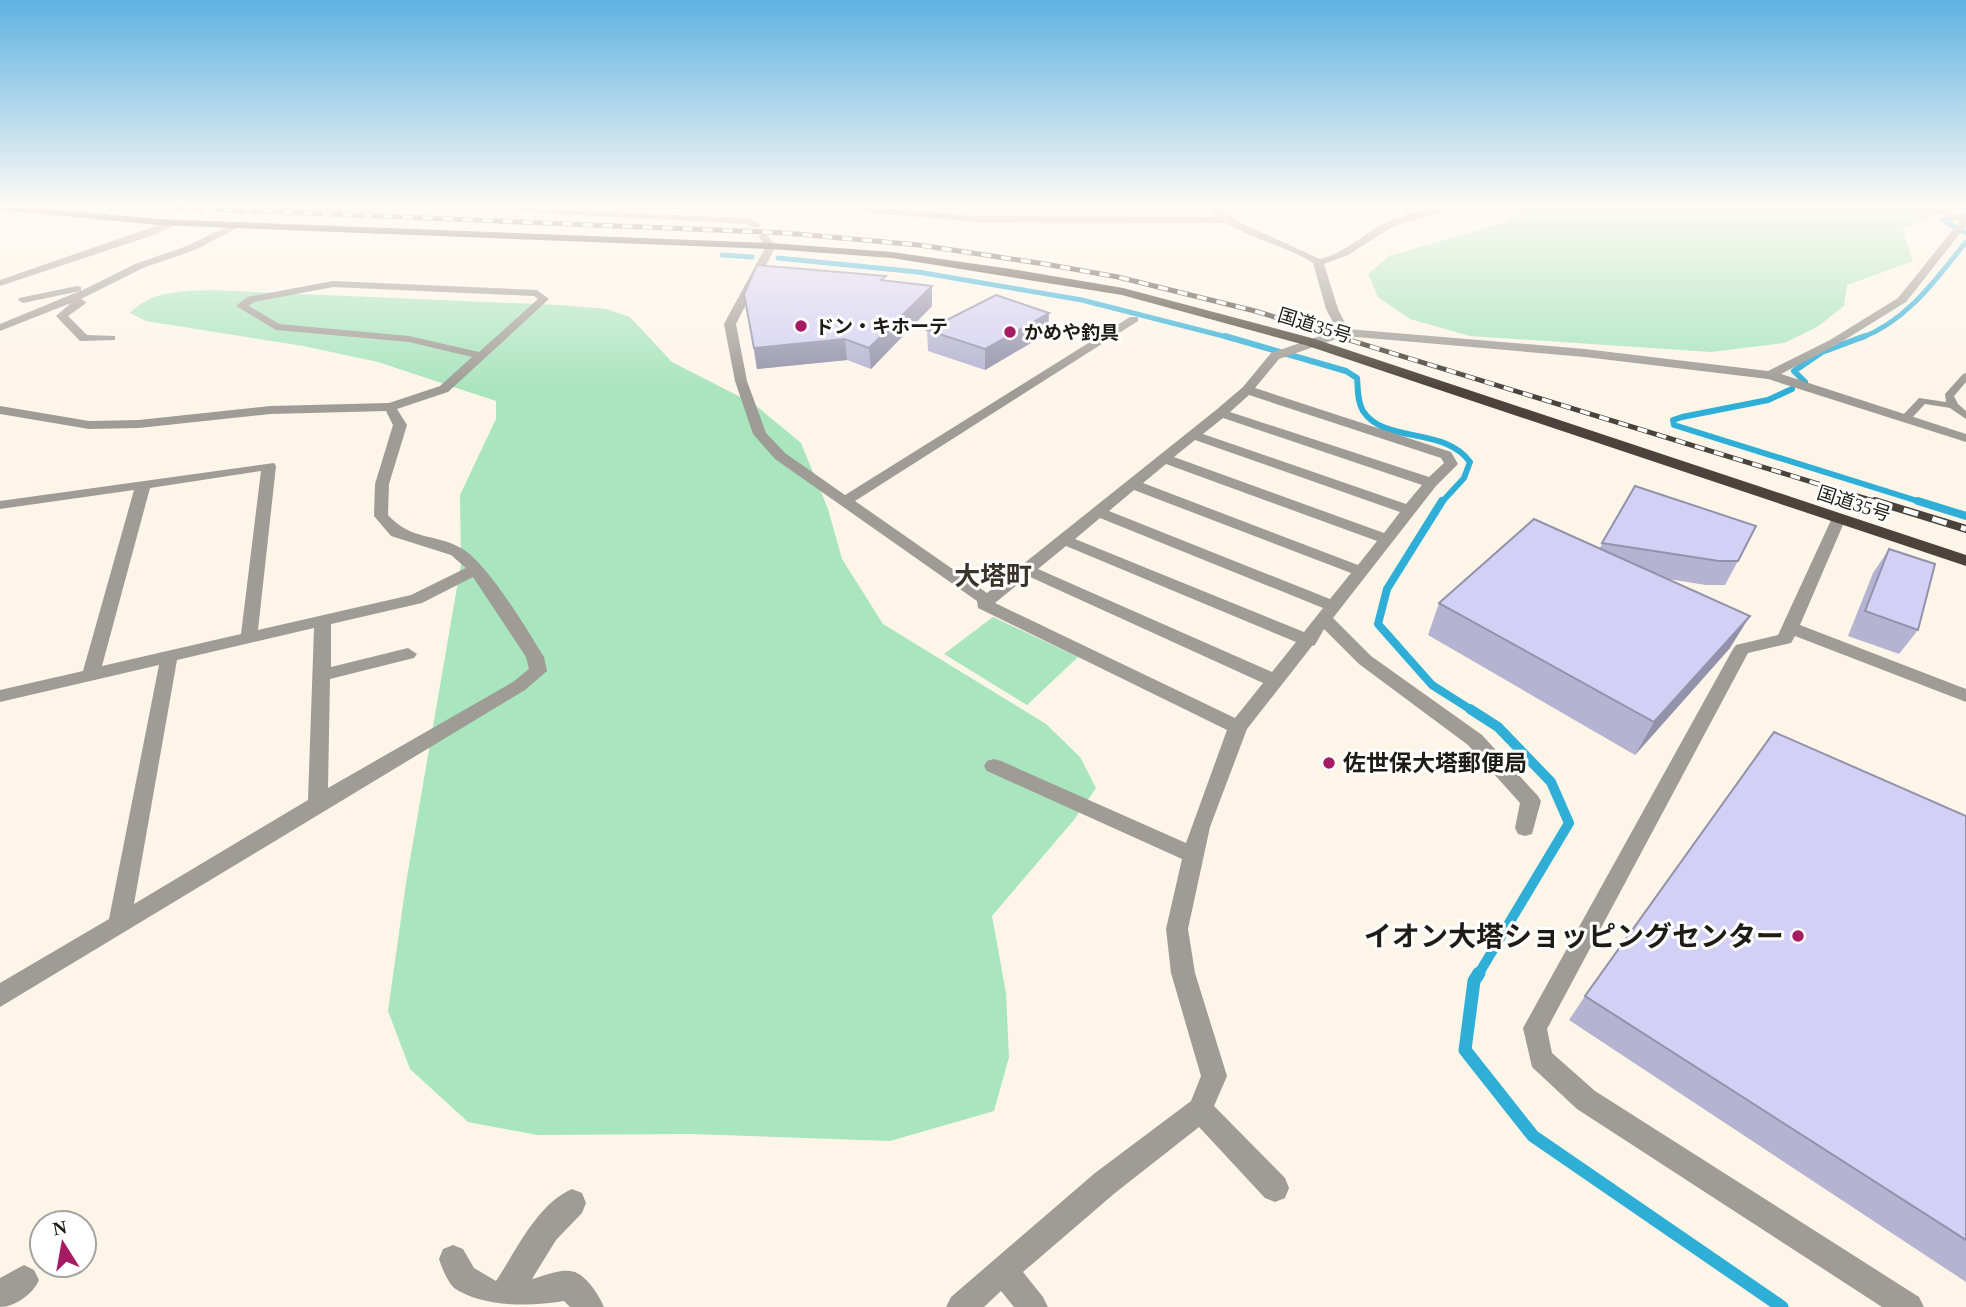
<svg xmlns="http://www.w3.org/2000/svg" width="1966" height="1307" viewBox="0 0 1966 1307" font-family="'Times New Roman','Noto Sans JP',serif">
	<rect width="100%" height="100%" fill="#fef5e9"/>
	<path fill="#a9e5bd" d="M1516,207H1958L1902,228L1913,261L1847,285L1844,306L1817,327L1784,343L1711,352L1470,336L1410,319L1378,297L1368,274L1389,256L1506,222Z
		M210,290L559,305L606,309L630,317L672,362L754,404L801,443L828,509L842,559L883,624L1046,724L1080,757L1096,788L1073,821L992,916L1006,993L1009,1057L994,1111L890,1141L691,1134L537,1135L468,1122L410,1069L388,1011L406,883L461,564L460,495L496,419V401L378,362L303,346L146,321L130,313C152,291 180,291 210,290Z
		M993,617L1078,657L1027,705L944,654Z"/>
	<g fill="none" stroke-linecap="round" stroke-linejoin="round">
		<path stroke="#2fafd7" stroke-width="5" d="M1966,216L1942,220L1966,233
			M722,255L752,257
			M778,258L918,272L1082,300L1231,338
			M1861,338C1907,321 1936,279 1966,242"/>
		<path stroke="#2fafd7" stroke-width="6" d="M1225,336L1346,371L1357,378C1358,388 1357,401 1363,411C1384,444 1444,426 1470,462L1464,478L1441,503
			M1805,382L1794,371L1822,352L1865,336
			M1792,389L1768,400L1682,417L1673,420L1674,425L1924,503"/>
		<path stroke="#2fafd7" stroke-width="8" d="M1442,501L1387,589L1378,624L1432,685L1473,711
			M1918,501L1966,516"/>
		<path stroke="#2fafd7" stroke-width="10" d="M1470,709L1498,727L1551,782L1569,823L1478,975"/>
		<path stroke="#2fafd7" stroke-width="13" d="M1479,973L1474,981L1465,1050L1533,1136L1782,1307"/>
		<path stroke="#9a948b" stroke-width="2.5" stroke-dasharray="2 2" stroke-linecap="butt" d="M1258,216L1276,207"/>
		<path fill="#9f9b96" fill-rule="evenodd" d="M1966,373V382L1954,396L1958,404L1966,411V419L1950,408L1925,404L1910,420H1902V416L1919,398L1946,402L1945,394L1963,374Z"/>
		<path fill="#9f9b96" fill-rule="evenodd" d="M487,207L748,218L762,225L757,228L746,224L492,210Z
			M837,207H867L941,213L946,216L941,219L842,210Z
			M1208,207H1217L1243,224L1320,259C1342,254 1358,239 1377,227C1400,214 1429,207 1455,207L1392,227L1348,255L1324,264L1338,309L1348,329L1585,349L1768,371L1830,340L1898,298L1960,221L1914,207H1927L1966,217V226L1906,302L1838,344L1781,374L1966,434V442L1768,379L1585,357L1345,336L1279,359L1255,388L1451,452L1458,464L1436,486L1333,618L1371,656L1482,735L1538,796L1541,801L1532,834L1525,836L1518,834L1515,828L1520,803L1468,745L1359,664L1324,629L1315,645L1312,646L1247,729L1210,827L1188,929L1195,973L1227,1076L1214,1106L1285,1178L1289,1188L1285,1198L1275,1202L1265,1198L1199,1127L1115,1193L1023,1272L1043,1297L1048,1307H1014L1001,1291L984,1307H946L951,1297L1095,1173L1191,1101L1201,1076L1171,973L1166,929L1182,859L987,771L984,766L987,761L994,759L1001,761L1186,843L1227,730L978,608L977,601L775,459L753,434L735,381L724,324L766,246L758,236L766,234L776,246L736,324L747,381L766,433L785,453L845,495L1130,317H1138V321L855,501L987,593L1216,410L1243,387L1271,353L1337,330L1326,309L1313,263C1283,243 1229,235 1208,207ZM1249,395L1441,458L1444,463L1429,477L1230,412ZM1223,418L1422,485L1406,504L1203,434ZM1195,440L1400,512L1384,533L1174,457ZM1166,464L1377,541L1358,565L1143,483ZM1134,490L1351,573L1330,599L1109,511ZM1100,518L1323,608L1304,632L1075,539ZM1066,546L1296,642L1272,672L1038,569ZM1028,576L1263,683L1235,718L995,603Z
			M173,220L176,221V225L151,236L0,286V280Z
			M236,222L241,225L239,227L195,250L143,268L81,299L86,302L85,304L68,316L87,335L115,336V340L80,341L56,316L71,303L0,331V324L80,291L23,303L18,300L19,298L77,286L81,287V291L135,264L187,246Z
			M333,281L537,290L549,299L448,392L397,409L407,425L389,484L388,515C412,541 434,533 461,548C488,563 527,630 544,657L547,671L525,690L0,1007V983L109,919L159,665L0,702V690L83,671L134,490L0,509V501L274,463L276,466L258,630L411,595L466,568L451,555L391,536L374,516L375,484L393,425L386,411L271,414L139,428L89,429L0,414V406L89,421L139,420L271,406L389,403L440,386L472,357L409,342L276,330L236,306L247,297ZM333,287L534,296L538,299L479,352L409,336L279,324L249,306L254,302ZM261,471L241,634L102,666L150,488ZM473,577L526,657L529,669L513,682L328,788L330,679L414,658L417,654L408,648L331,667V624L422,603ZM314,628L308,800L134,904L177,660Z
			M1839,514L1846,518L1800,625L1966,689V702L1795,636L1791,643L1748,653L1547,1029L1552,1053L1595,1091L1919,1297L1924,1307H1882L1577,1109L1532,1067L1523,1028L1733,649L1736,645L1778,635L1832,518Z
			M572,1189L582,1193L586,1203L582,1213L556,1240L532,1279C543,1276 559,1269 570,1271C585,1272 599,1295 604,1307H570L564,1301C529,1307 482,1307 454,1288C447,1281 442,1268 439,1259L443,1249L453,1245L463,1249L474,1268L496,1281C516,1251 537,1204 572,1189Z
			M24,1265L34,1270L39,1280C33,1294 15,1307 0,1307V1278Z"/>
		<path fill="#9f9b96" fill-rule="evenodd" d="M941,213L974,216L1230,217L1235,220L1230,223L974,222L938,218V214Z"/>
		<path fill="#4c443c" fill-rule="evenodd" d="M0,207H27L159,219L771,243L892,252L1011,269L1123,288L1315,339L1966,555V566L1305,345L1122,295L892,258L771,249L159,225L0,210Z"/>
		<defs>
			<path id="rail-far1" d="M163,207L786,233L919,245L1045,264L1118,277L1255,311L1880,503"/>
			<path id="rail" d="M1875,501L1966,529"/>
		</defs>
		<use href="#rail-far1" stroke="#48443d" stroke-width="5"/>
		<use href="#rail" stroke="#48443d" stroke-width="8"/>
		<use href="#rail-far1" stroke="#fff" stroke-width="3.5" stroke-dasharray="10" stroke-linecap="butt"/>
		<use href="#rail" stroke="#fff" stroke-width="5" stroke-dasharray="15" stroke-linecap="butt"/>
	</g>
	<path fill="#b5b3d2" d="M887,281L932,286V306L871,369L847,360L757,369L744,294Z
		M927,330L1048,333L985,370L928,351Z
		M1602,543L1738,561L1725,585H1706L1668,579L1730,648L1635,755L1428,635L1439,603L1600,548Z
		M1889,549L1918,630L1899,654L1848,636L1873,573Z
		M1966,816V1282L1569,1020L1585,996Z"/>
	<path fill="#9392ab" d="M932,286V306L871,369L869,348Z
		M1049,313L1048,333L985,370V349Z
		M845,339L847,360L757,369L754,348Z
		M1750,616L1730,648L1635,755L1654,722Z"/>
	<path fill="#d2d0f4" stroke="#9392ab" stroke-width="2" d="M757,265L886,276L881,280L932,286L869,348L845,339L754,348L744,294Z
		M996,295L1049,313L985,349L927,330Z
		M1635,486L1756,526L1738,561H1719L1602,543Z
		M1534,519L1750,616L1654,722L1439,603Z
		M1889,549L1935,564L1918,630L1865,611Z
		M1774,732L1966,816V1240L1585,996Z"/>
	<linearGradient id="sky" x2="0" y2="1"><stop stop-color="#5eb2e1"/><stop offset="0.53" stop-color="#fffaf5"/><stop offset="1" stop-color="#fffaf5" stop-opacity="0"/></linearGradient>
	<rect width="1966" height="389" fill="url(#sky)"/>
	<g fill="#a51c63" stroke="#fff" stroke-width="2.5">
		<circle cx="801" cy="326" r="7"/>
		<circle cx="1010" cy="332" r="7"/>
		<circle cx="1329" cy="763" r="7"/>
		<circle cx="1798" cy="936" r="7"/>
	</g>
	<g text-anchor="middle" stroke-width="6" stroke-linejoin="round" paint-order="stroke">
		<g font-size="19" fill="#1f1c17" stroke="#fff">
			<text transform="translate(1315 325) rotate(17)" y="7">国道35号</text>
			<text transform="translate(1854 503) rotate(18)" y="7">国道35号</text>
		</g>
		<g font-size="19" font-weight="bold" fill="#1f1c17" stroke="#fff" text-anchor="start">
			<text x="815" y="333">ドン・キホーテ</text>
			<text x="1024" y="339">かめや釣具</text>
		</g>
		<g font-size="23" font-weight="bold" fill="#1f1c17" stroke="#fff" text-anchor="start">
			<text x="1343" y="771">佐世保大塔郵便局</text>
		</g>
		<g font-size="26" font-weight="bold" fill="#3b342b" stroke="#fff">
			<text x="993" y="585">大塔町</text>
		</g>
		<g font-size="28" font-weight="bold" fill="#1f1c17" stroke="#fff" text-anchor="end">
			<text x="1784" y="946">イオン大塔ショッピングセンター</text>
		</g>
	</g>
	<g transform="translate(63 1244) rotate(349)"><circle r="33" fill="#ffffff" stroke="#a5a4a2" stroke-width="2"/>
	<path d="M0-5L12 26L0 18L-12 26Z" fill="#a51c63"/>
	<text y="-10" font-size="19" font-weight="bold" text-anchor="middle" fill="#1f1c17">N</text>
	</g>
</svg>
